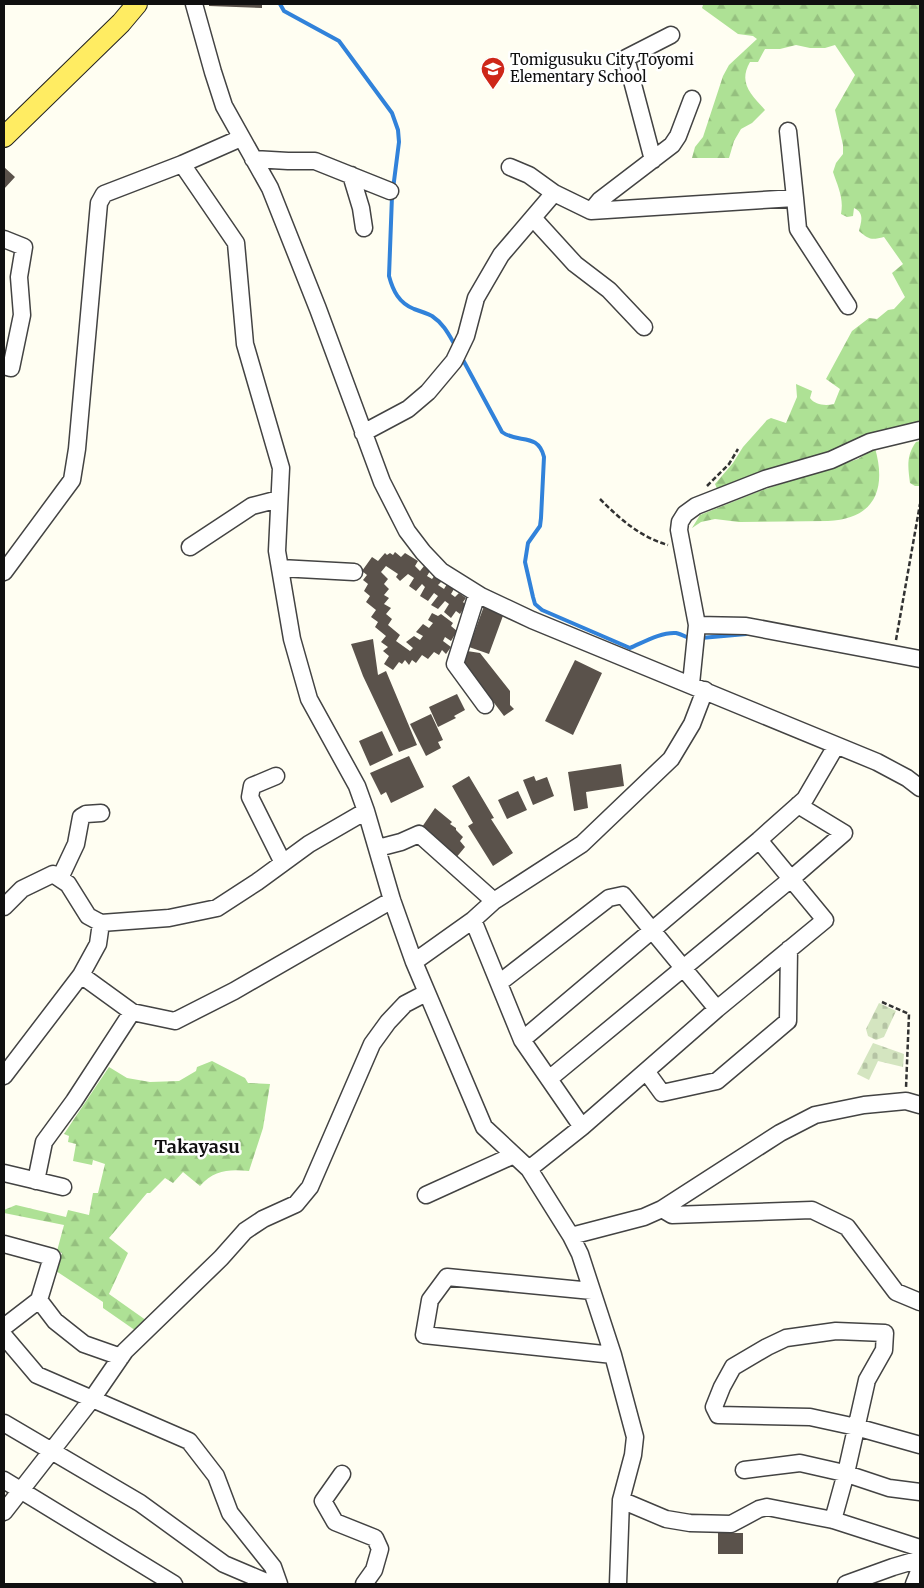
<svg xmlns="http://www.w3.org/2000/svg" width="924" height="1588" viewBox="0 0 924 1588" font-family="Merriweather,serif">
	<defs>
		<pattern id="forest-firs" width="22" height="20" patternUnits="userSpaceOnUse" patternTransform="scale(1.25)"><rect width="22" height="20" fill="#aee195"/><path d="M5 1l3.5 6h-7zM16 11l3.5 6h-7z" fill="#95c07f"/></pattern>
		<pattern id="cemetery-stones" width="16" height="16" patternUnits="userSpaceOnUse" patternTransform="scale(1.25)"><rect width="16" height="16" fill="#d4e5c0"/><path d="M2 7V4a2 2 0 0 1 4 0v3zM10 15v-3a2 2 0 0 1 4 0v3z" fill="#b5c3a4"/></pattern>
	</defs>
	<rect width="100%" height="100%" fill="#fffef2"/>
	<path fill="url(#forest-firs)" d="M746,4H920V423L826,454L718,491L715,484L733,463L743,447L767,420L771,418L786,423L797,397L796,384L812,391L810,398C815,405 825,406 834,404L840,389L826,379L852,331L869,318L877,319L888,310L894,309L905,297L892,273L903,264L884,237C872,240 869,240 859,231C861,222 865,213 854,208L853,216L847,217L841,214C844,198 838,187 833,172L836,163L843,154V145L835,110L855,75L835,45L825,48H810L796,45L780,49H765L758,62H750C738,83 751,94 765,110L752,123L741,129L734,141L729,158H692L695,147L703,137L723,76L729,65L757,39L753,36L738,34L702,8L703,5Z
		M920,441V486H915L910,483C908,467 906,456 916,442Z
		M875,448C887,490 874,519 828,521L739,522L715,519L701,522L692,528L700,515L760,491L858,459Z
		M212,1061L245,1078L248,1083L270,1084L263,1128L249,1171C229,1169 214,1170 200,1186L183,1172L173,1183L165,1178L150,1193H147L109,1238L128,1253L109,1294L150,1323L139,1333L103,1308V1302L56,1271L62,1253L57,1251L64,1225L4,1213V1210L16,1205L66,1217L68,1210L89,1215L93,1193H98L105,1164L93,1160L92,1165L73,1161L76,1144L68,1142L69,1136L64,1134L109,1067L127,1078L150,1082L179,1081L196,1071L197,1067Z"/>
	<path fill="url(#cemetery-stones)" d="M879,1003L896,1011L884,1037L876,1040L868,1036L866,1029Z
		M873,1043L904,1054L903,1067L878,1061L869,1080L857,1074Z"/>
	<g fill="none" stroke-linecap="round" stroke-linejoin="round">
		<path stroke="#3182da" stroke-width="4" d="M280,4L284,11L339,41L392,113L398,130L399,142L393,189
			M392,196L389,276C393,291 399,303 414,309C420,311 426,313 432,316C444,324 449,335 456,347
			M462,358L502,432C518,444 538,432 544,457L541,518L540,526L528,543L525,562L533,597L535,604L542,610L630,648C644,642 661,632 676,633C681,634 686,637 691,639
			M701,638L746,634"/>
	</g>
	<path fill="#5a524b" d="M209,4H262V8L209,6Z
		M4,167L15,177L4,189Z
		M395,552L401,557L405,553L418,561L415,566L420,571L424,566L430,571L427,576L432,579L435,575L442,581L438,585L444,589L447,584L454,589L451,594L455,597L459,593L466,598L463,602L466,605L460,614L456,611L451,618L444,612L449,604L445,601L438,609L431,605L438,596L434,593L428,601L420,596L425,587L422,584L416,591L409,586L414,578L408,574L400,581L396,577L398,574L386,566L381,572L388,579L384,584L389,589L384,595L389,598L384,604L391,608L386,614L392,619L388,625L400,635L396,641L410,651L413,648L406,642L414,636L420,640L423,636L416,632L423,624L429,628L433,623L428,620L432,613L438,616L441,614L453,623L451,626L457,631L451,641L445,637L443,641L451,647L446,654L442,650L439,655L434,652L428,659L422,655L416,663L412,660L409,665L405,660L402,664L399,662L393,670L384,664L389,656L383,651L388,647L381,642L386,636L375,627L378,622L371,617L376,610L366,602L370,596L364,591L368,584L363,580L367,575L362,571L372,557L378,561L385,553L387,555L390,553L393,555Z
		M484,606L504,613L489,654L469,647Z
		M373,639L378,675L386,671L417,745L399,752L363,676L351,644Z
		M467,651L480,653L510,691V705L514,709L504,716L463,662Z
		M575,660L602,673L573,735L545,721Z
		M457,694L465,710L454,716L456,718L438,727L429,707Z
		M431,714L443,740L438,742L441,748L426,756L410,724Z
		M382,731L393,755L370,766L359,741Z
		M409,756L424,787L391,803L386,792L381,795L370,773Z
		M621,764L624,786L586,792L588,808L574,811L568,772Z
		M469,776L494,818L491,819L513,853L493,866L468,826L473,823L452,786Z
		M534,776L536,781L547,777L554,796L533,805L523,780Z
		M518,791L527,810L507,819L498,800Z
		M435,808L452,822L450,824L456,828V830L463,837L460,841L465,847L455,859L428,831H426L422,827Z
		M718,1533H743V1554H718Z"/>
	<g fill="none" stroke-linecap="round" stroke-linejoin="round">
		<defs>
			<path id="minor" d="M194,4L213,72L224,106L270,188L318,309L382,482L407,531L423,552L441,571L481,596L532,620L877,762L907,778L920,788
				M788,131L795,198
				M253,159L288,161H315L390,191
				M653,160L626,58L671,35
				M182,164L236,243L245,344L281,468L277,551L292,639L309,699L357,786L366,811L392,900L414,962L484,1127L529,1169L571,1236L580,1254L613,1355L635,1437L633,1455L621,1500L618,1584
				M510,167L529,175L554,193
				M351,175L361,208L364,228
				M591,211L600,200L672,145L678,136L692,99
				M533,218L575,264L609,290L644,327
				M4,239L24,247L19,277L22,315L11,368L4,366
				M363,433L408,409L428,392L454,361L466,336L476,298L501,255L554,193L591,211L795,198L798,229L848,306
				M190,547L252,506L279,499
				M280,568L354,572
				M4,572L72,480L77,449L99,203L104,194L182,164L241,138
				M477,594L455,664L485,705
				M697,625L746,626L920,659
				M691,684L697,625L679,530L680,522L685,514L696,506L765,479L831,460L870,442L920,430
				M276,776L252,786L250,797L283,863
				M378,848L401,842L419,834L494,901
				M60,878L76,844L81,817L86,814L101,813
				M4,907L22,889L53,874L68,884L88,916L101,923L169,918L217,908L257,882L309,844L366,811
				M473,920L522,1040L582,1127
				M414,962L473,920L494,901L582,844L671,759L692,724L705,690
				M81,975L98,944L101,923
				M499,983L609,898L623,895L717,1009
				M132,1012L175,1021L234,991L392,900
				M522,1040L759,840L805,799L836,746
				M646,1071L662,1093L717,1081L788,1021L789,949
				M4,1076L81,975L132,1012L74,1101L44,1142L36,1181
				M549,1079L791,879L844,833L798,805
				M529,1169L582,1127L717,1009L825,920L759,840
				M4,1173L63,1187
				M426,1195L514,1155
				M662,1209L672,1215L812,1210L847,1227L896,1292L920,1302
				M571,1236L644,1217L662,1209L780,1133L815,1115L864,1105L906,1101L920,1105
				M4,1244L52,1257L39,1300L4,1327
				M592,1291L447,1277L430,1300L424,1335L613,1355
				M39,1300L55,1321L84,1344L121,1357
				M4,1336L37,1375L189,1441L216,1476L230,1513L273,1567L279,1584
				M4,1423L140,1503L224,1564L271,1584
				M744,1470L800,1463L844,1473L889,1488L920,1492
				M342,1474L323,1501L335,1522L375,1538L380,1549L374,1570L364,1584
				M4,1480L174,1584
				M621,1500L666,1519L690,1523L731,1524L759,1509L767,1507L833,1520L920,1548
				M4,1512L92,1399L125,1351L221,1258L245,1231L263,1219L296,1204L310,1187L372,1044L388,1022L405,1004L426,993
				M833,1520L846,1473L867,1380L884,1350L885,1333L836,1331L786,1338L767,1347L733,1367L722,1387L714,1407L718,1415L810,1417L856,1427L920,1445
				M846,1584L893,1567L920,1559
				M914,1584L920,1569"/>
			<path id="major" d="M4,137L121,23L137,4"/>
		</defs>
		<use href="#minor" stroke="#434343" stroke-width="19"/>
		<use href="#major" stroke="#212121" stroke-width="22"/>
		<path stroke="#323232" stroke-width="2.5" stroke-dasharray="5 2.5" stroke-linecap="butt" d="M707,486L729,464L738,449
			M600,499C620,519 640,537 668,545
			M896,640L920,504
			M882,1002L909,1014L906,1088"/>
		<use href="#minor" stroke="#fff" stroke-width="16"/>
		<use href="#major" stroke="#ffec62" stroke-width="20"/>
	</g>
	<defs>
		<symbol id="school-pin" viewBox="-11 -11 22 30"><path d="M0 17L-7.5 6A9.5 9.5 0 1 1 7.5 6Z" fill="#ce2719" stroke="#fff"/><path d="M0-5L7-2L0 1L-7-2ZM-4 1L0 2.5L4 1V4Q0 6-4 4Z" fill="#fff"/></symbol>
	</defs>
	<g fill-rule="evenodd">
		<use href="#school-pin" x="479" y="55" width="28" height="38"/>
	</g>
	<g text-anchor="middle" stroke-width="5" stroke-linejoin="round" paint-order="stroke">
		<g font-size="15" fill="#101010" stroke="#fff" text-anchor="start">
			<text x="510" y="65">Tomigusuku City Toyomi<tspan x="510" dy="17">Elementary School</tspan></text>
		</g>
		<g font-size="18" font-weight="bold" fill="#101010" stroke="#fff">
			<text x="197" y="1153">Takayasu</text>
		</g>
	</g>
	<rect width="924" height="1588" fill="none" stroke="#101010" stroke-width="10"/>
</svg>
